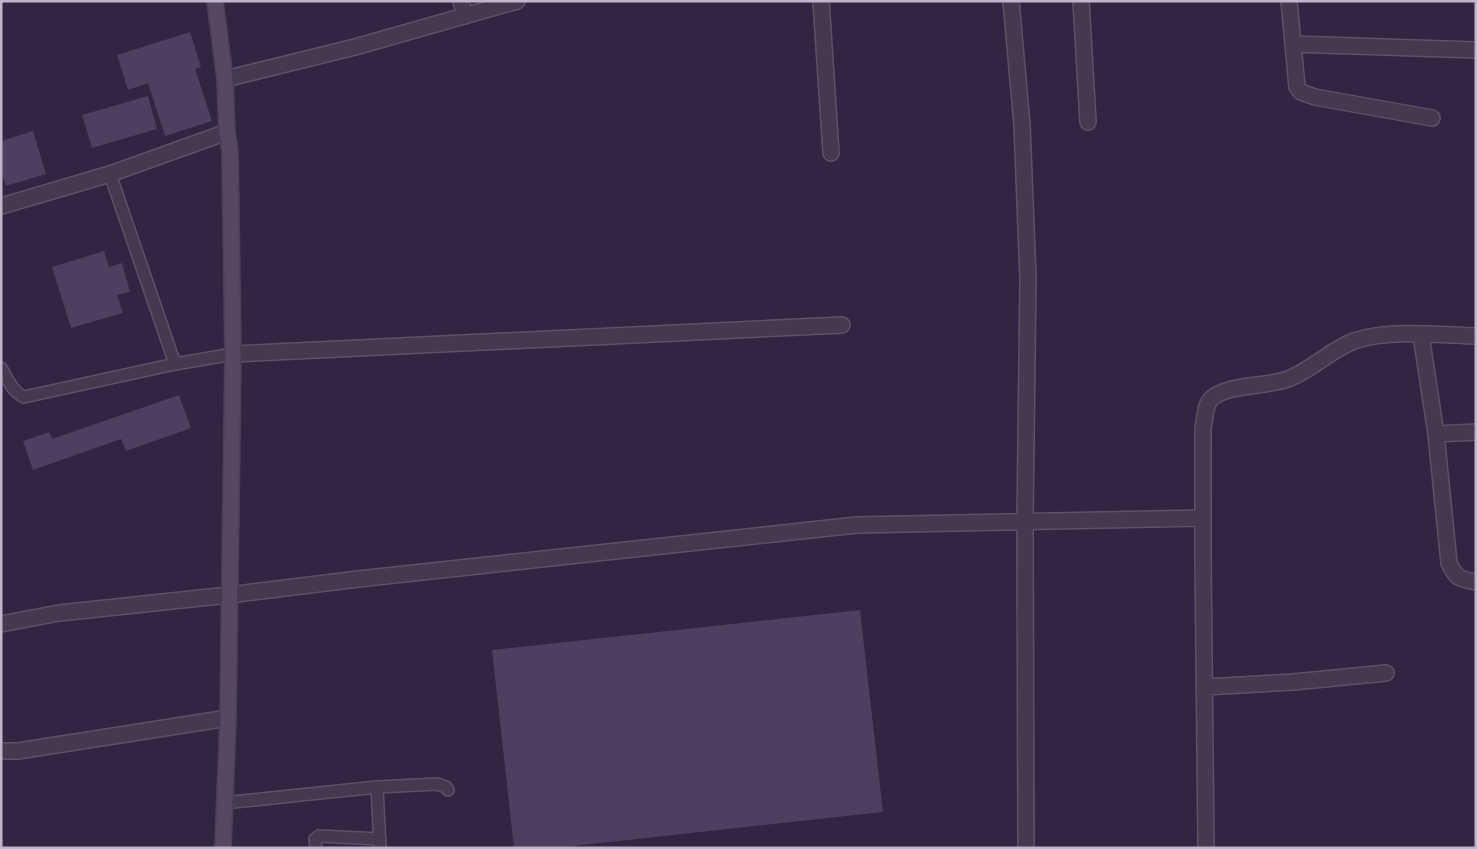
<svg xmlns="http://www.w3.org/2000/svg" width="1477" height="849" viewBox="0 0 1477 849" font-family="'Open Sans',sans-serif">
	<rect width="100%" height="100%" fill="#332441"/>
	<path fill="#4e3e5f" d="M190,32L201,67L195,69L212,121L165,136L148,83L128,90L117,55Z
		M148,96L157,129L92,148L82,115Z
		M33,131L46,174L6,186L1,173V141Z
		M104,251L109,267L122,263L130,292L117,295L123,313L71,328L52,267Z
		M179,395L191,428L126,451L121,439L33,470L23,441L49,432L52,439Z
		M860,610L883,812L555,848H514L492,650Z"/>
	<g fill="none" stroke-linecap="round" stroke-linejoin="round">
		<defs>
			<path id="lane" d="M110,174L175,364
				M1,368C8,380 12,391 24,397L175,364L233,354
				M377,787L380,848
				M224,803L377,787L437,784L446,787L448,790
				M316,848L315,839L319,836L380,839"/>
			<path id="street" d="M461,1L465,16
				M821,1L831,153
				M1011,1L1022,125L1028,278L1025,522L1026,848
				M1081,1L1088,122
				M1289,1L1297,87L1301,92L1315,97L1432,118
				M1293,44L1476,50
				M225,79L355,47L517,1
				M1,206L110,174L227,132
				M1421,335L1436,434L1449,563C1456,578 1459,579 1476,582
				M233,354L842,325
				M1436,434L1476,432
				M1,624L59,613L229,595L358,579L857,525L1203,518
				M1204,687L1293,682L1386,673
				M1,751H18L228,718
				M1206,848L1203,558V428C1205,419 1205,405 1211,399C1226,384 1266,387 1288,379C1312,370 1330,350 1354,341C1388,329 1440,335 1476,336"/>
			<path id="secondary" d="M215,1L225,79L227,132L230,151L233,354L228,718L223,848"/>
		</defs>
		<use href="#lane" stroke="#5d5168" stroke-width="14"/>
		<use href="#street" stroke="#5d5168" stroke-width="18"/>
		<use href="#secondary" stroke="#4b3f56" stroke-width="18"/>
		<use href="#lane" stroke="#453950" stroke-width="11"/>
		<use href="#street" stroke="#453950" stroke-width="15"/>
		<use href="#secondary" stroke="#574763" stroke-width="15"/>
	</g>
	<rect width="1477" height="849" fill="none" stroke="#c1b5cb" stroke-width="5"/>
</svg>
